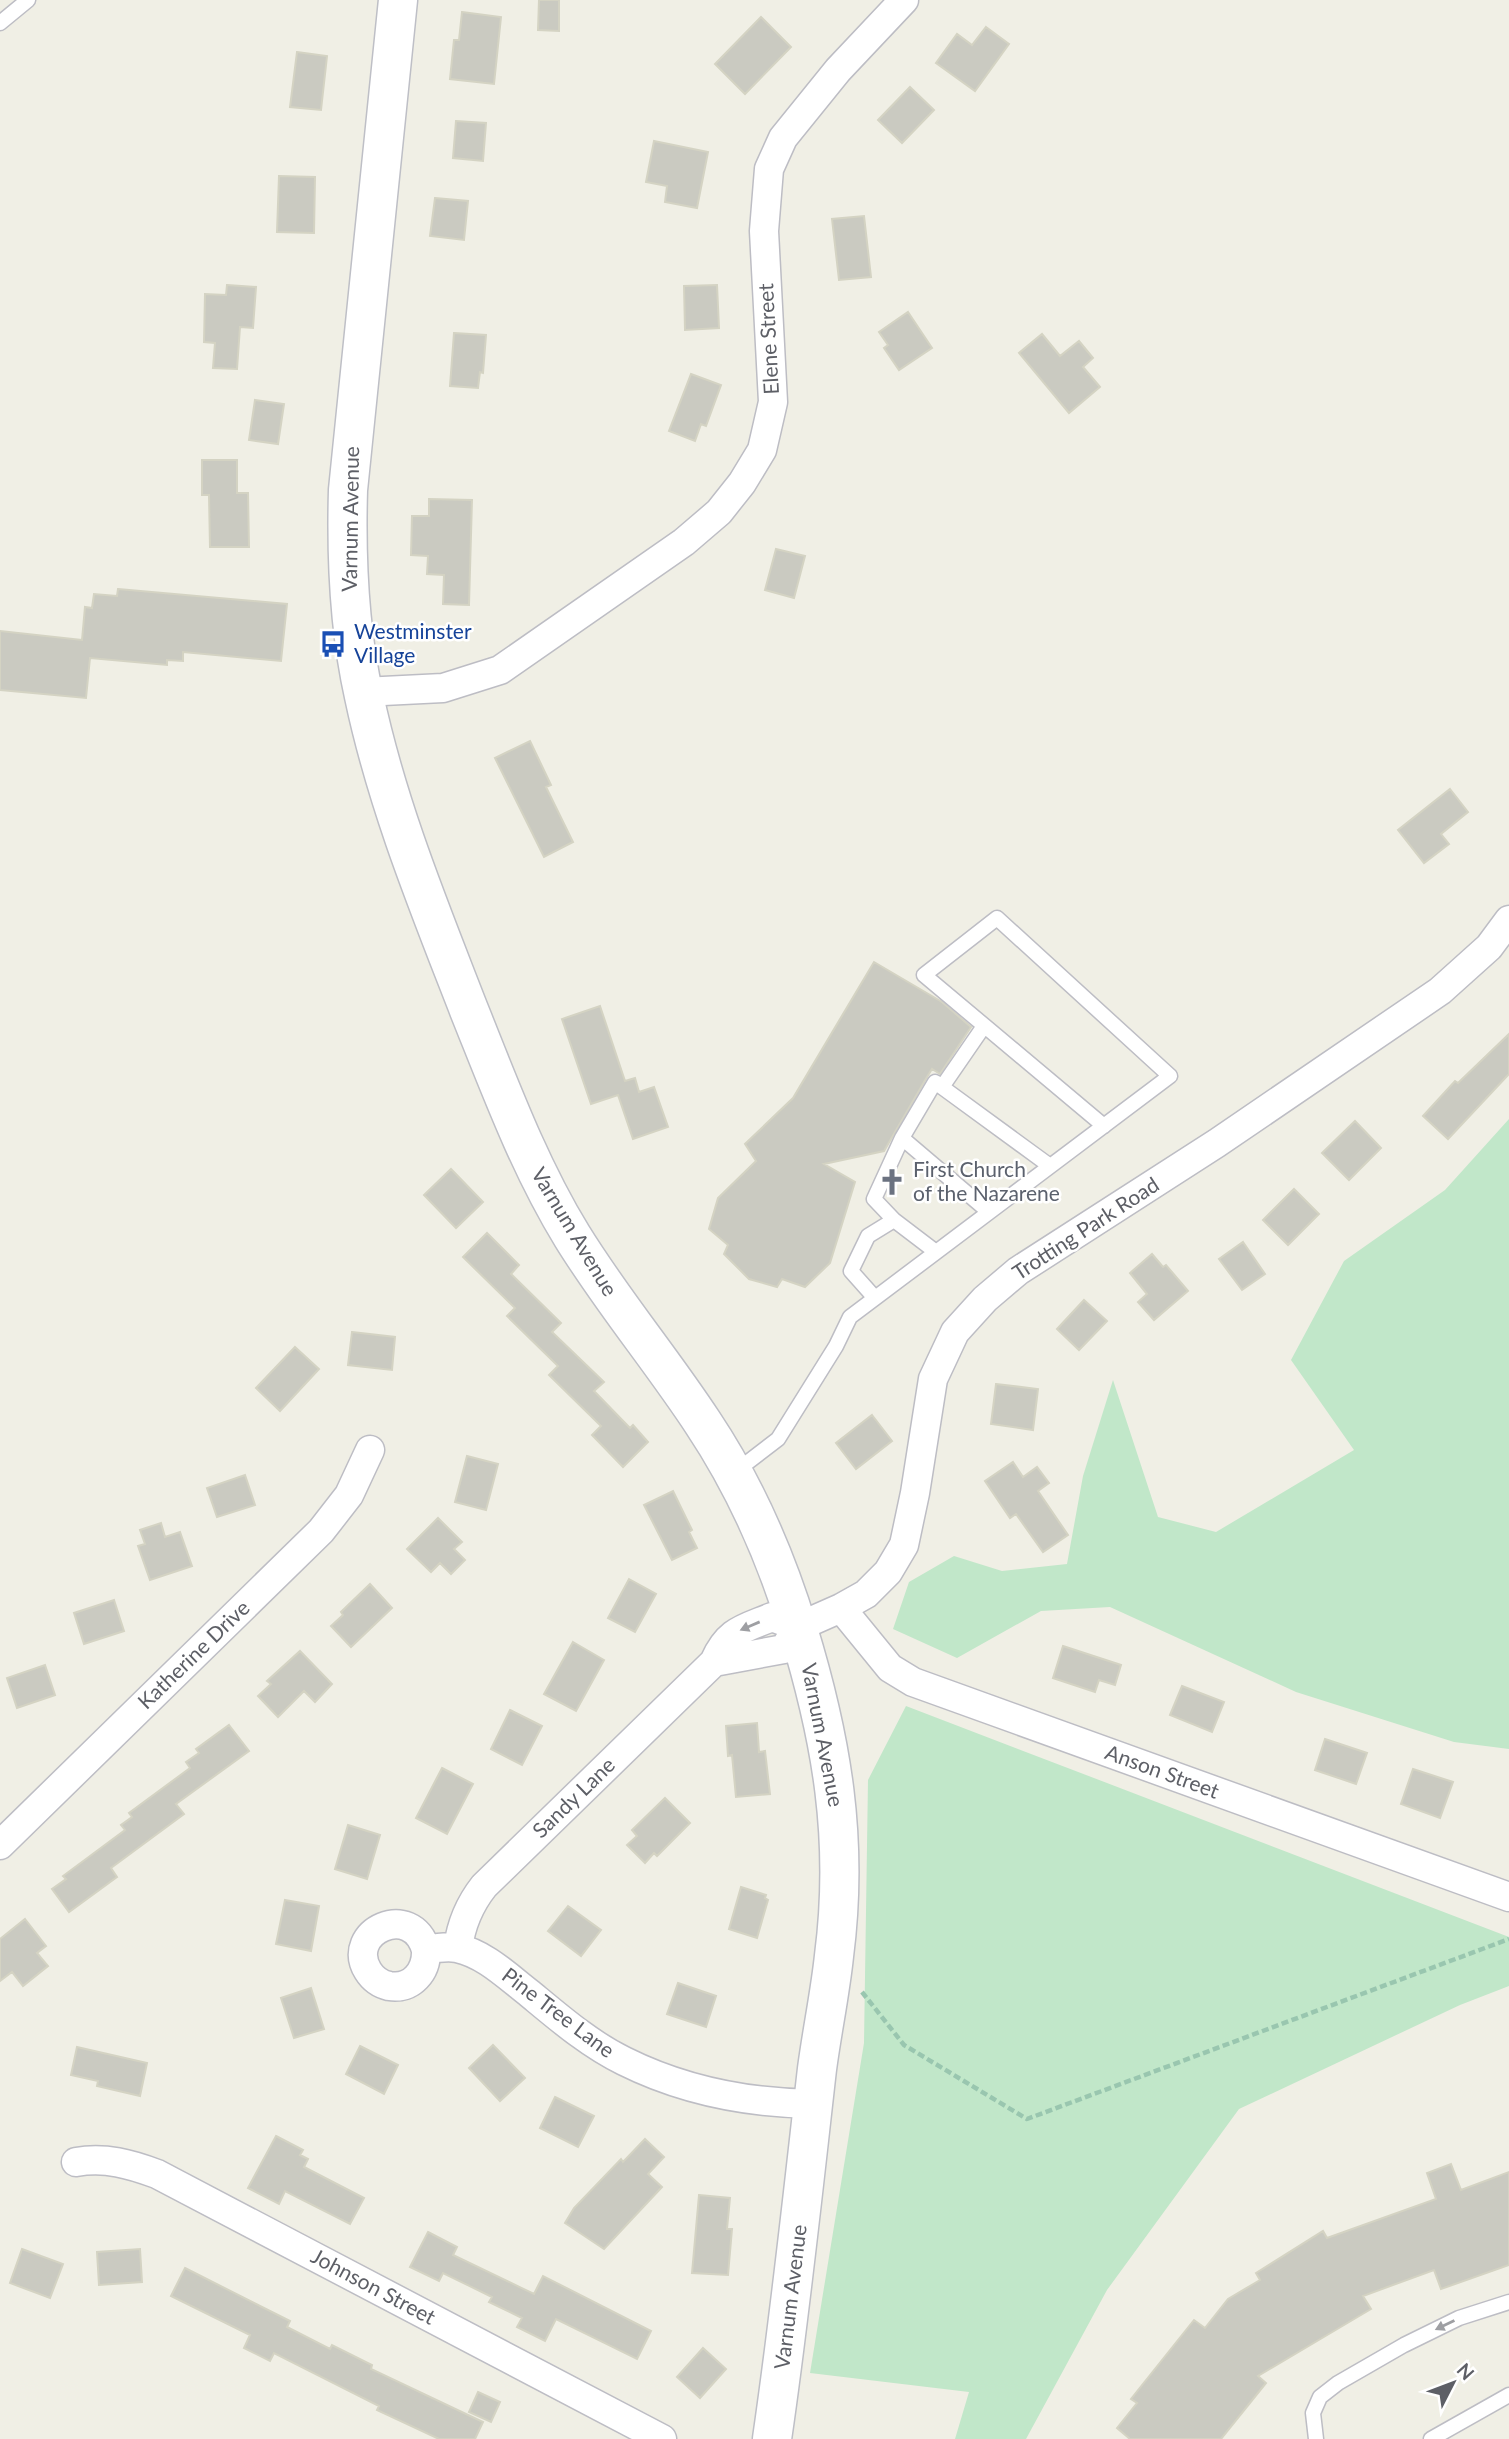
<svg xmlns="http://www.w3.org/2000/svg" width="1509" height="2439" viewBox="0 0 1509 2439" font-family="Lato,sans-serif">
	<rect width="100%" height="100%" fill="#f0efe5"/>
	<path fill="#c1e7c9" d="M1509,1119V1749L1454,1742L1296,1692L1110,1607L1041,1611L957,1658L893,1629L909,1582L954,1556L1002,1571L1067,1564L1083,1476L1113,1380L1158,1517L1216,1532L1354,1450L1291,1360L1344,1261L1445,1190Z
		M906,1706L1509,1937V1986L1460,2005L1239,2109L1107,2290L1026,2439H955L969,2392L810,2373L864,2043L868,1780Z"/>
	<path fill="#cacac1" stroke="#d4d3c3" stroke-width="2" d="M539,0H559V31L538,30Z
		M462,12L501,17L494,84L450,79L454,40H459Z
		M761,17L791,47L745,94L715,64Z
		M986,27L1009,44L975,91L936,63L957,34L972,45Z
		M297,52L327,56L321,110L290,107Z
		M910,87L934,110L902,143L878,120Z
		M456,121L486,123L483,161L453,158Z
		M654,141L708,152L697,208L665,202L667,186L646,182Z
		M279,176L315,177L314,233L277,232Z
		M435,198L468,201L464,240L430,236Z
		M864,216L871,277L839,280L832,219Z
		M227,285L256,287L253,328L240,327L237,369L213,368L215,343L204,342L205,294L226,295Z
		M717,285L719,328L685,330L684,286Z
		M908,312L932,348L899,370L884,348L888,345L879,332Z
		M454,333L486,335L483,373L480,372L478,388L450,386Z
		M1042,334L1060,356L1079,341L1093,358L1083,367L1100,387L1069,413L1019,353Z
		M691,374L721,385L706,426L701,424L695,441L669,431Z
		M255,400L284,404L278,444L249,440Z
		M202,460H237V493H248L249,547H210L209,495H202Z
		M429,499L472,500L469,605L443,604L444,575L427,574L428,556L411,555L412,516H429Z
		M776,549L805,556L794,598L765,590Z
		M118,589L287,604L281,661L183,652V661L167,660V665L90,658L86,698L0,690V631L82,640L85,607L92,608L94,594L117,596Z
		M530,741L551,785L546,787L573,842L544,857L495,758Z
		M1450,789L1468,812L1441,834L1449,844L1424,863L1398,830Z
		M874,962L942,1002L971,1027L940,1074L932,1069L927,1077L884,1151L824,1164L855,1182L830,1263L805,1287L782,1279L777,1287L749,1279L724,1254L728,1245L709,1229L718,1198L756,1161L745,1144L793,1098Z
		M600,1006L625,1081L635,1078L639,1092L654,1087L668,1127L633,1139L618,1095L591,1104L562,1019Z
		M1509,1034V1074L1448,1139L1423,1116L1455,1081L1458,1083Z
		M1355,1121L1381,1148L1349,1180L1322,1153Z
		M451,1169L483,1202L456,1228L424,1195Z
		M1294,1189L1319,1214L1288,1245L1263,1220Z
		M487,1233L519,1265L511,1274L561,1323L552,1332L604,1382L594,1391L630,1428L633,1425L648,1442L623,1467L592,1435L601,1426L549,1375L558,1366L507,1316L515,1308L463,1257Z
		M1243,1242L1265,1274L1242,1290L1219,1259Z
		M1152,1254L1163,1267L1166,1265L1188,1291L1154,1320L1138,1302L1147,1294L1130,1273Z
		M1084,1300L1107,1321L1079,1350L1057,1329Z
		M352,1332L395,1337L392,1370L348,1365Z
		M295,1347L319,1369L280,1411L256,1388Z
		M996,1384L1038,1389L1033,1430L991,1424Z
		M872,1415L892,1441L856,1469L836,1443Z
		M467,1456L498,1464L486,1510L455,1502Z
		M1013,1462L1023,1477L1037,1467L1049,1483L1038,1491L1068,1535L1043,1552L1016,1514L1010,1518L985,1481Z
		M245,1475L255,1505L217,1517L207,1488Z
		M673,1491L692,1530L689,1532L697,1548L672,1560L644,1505Z
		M438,1518L462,1542L454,1549L465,1560L451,1574L440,1563L431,1572L407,1549Z
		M161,1523L165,1537L180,1532L192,1566L150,1580L138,1546L145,1544L140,1530Z
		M629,1579L656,1594L635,1632L608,1618Z
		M370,1584L392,1608L351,1647L331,1626L343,1615L341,1612Z
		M114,1600L124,1631L84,1644L74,1613Z
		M573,1642L604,1660L576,1711L544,1694Z
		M1063,1646L1121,1665L1115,1685L1099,1680L1095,1692L1053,1678Z
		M300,1651L332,1684L315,1702L304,1691L278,1717L258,1696L271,1684L267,1681Z
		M45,1665L55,1695L17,1708L7,1678Z
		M1182,1686L1224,1702L1212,1732L1170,1715Z
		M510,1710L542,1726L522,1765L491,1749Z
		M757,1723L759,1752L765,1751L770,1794L736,1797L732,1755L728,1756L726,1726Z
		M229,1725L249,1751L176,1804L184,1814L111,1868L117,1877L69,1912L52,1889L66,1879L63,1876L125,1830L121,1825L132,1817L129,1813L190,1768L186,1762L199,1753L196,1749Z
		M1325,1739L1367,1753L1356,1784L1315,1770Z
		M442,1768L473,1784L447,1834L416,1818Z
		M1413,1769L1453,1782L1440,1818L1401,1804Z
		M665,1798L690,1823L657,1856L654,1853L645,1863L627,1845L637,1836L632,1830Z
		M348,1825L380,1835L367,1879L335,1869Z
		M741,1887L766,1895L765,1898L768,1900L757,1938L729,1929Z
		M285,1900L319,1906L311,1951L276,1944Z
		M568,1906L601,1930L581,1956L548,1931Z
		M25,1919L46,1946L37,1953L48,1966L23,1986L12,1972L0,1981V1939Z
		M678,1983L716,1996L706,2027L667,2014Z
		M311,1988L324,2029L294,2038L281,1998Z
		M493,2045L525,2078L500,2101L469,2068Z
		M360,2046L398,2065L384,2094L346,2074Z
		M77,2047L147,2063L140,2096L97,2086L98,2081L71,2075Z
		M555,2097L594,2116L578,2147L540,2128Z
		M276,2136L303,2150L300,2155L308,2159L304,2167L364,2198L350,2224L285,2191L279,2204L248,2188Z
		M645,2139L664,2157L648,2174L662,2187L604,2249L565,2223L574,2208L621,2159L623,2162Z
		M1451,2164L1461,2190L1509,2172V2265L1441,2289L1434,2270L1363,2296L1371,2309L1258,2376L1266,2383L1221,2439H1130L1117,2428L1137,2403L1131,2399L1194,2320L1205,2328L1228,2299L1260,2280L1256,2273L1323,2231L1327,2238L1436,2199L1427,2173Z
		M699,2195L730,2198L727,2229H732L728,2275L692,2273Z
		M428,2232L457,2247L453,2255L534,2294L543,2276L651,2331L637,2359L556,2319L545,2341L517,2327L522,2318L489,2302L492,2297L443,2273L439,2281L410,2267Z
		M22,2249L63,2264L50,2298L10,2283Z
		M140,2249L142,2282L99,2285L97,2252Z
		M185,2268L290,2321L287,2327L330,2349L332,2345L372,2365L371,2369L483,2422L475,2439H439L377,2410L379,2406L274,2353L270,2361L244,2348L250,2335L171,2296Z
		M703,2348L726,2369L700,2398L677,2377Z
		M478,2392L500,2402L491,2422L469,2412Z"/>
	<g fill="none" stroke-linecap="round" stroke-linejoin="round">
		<defs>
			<path id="lane" d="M0,23L28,0
				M942,1087L984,1026
				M902,1138L989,1212
				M936,1252L894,1220L874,1199L902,1138L935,1082L1050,1166
				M875,1298L851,1271L868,1236L894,1220
				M735,1472L778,1439L836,1346L850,1317L1170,1076L997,918L924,975L1104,1126
				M1316,2439L1313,2413L1320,2397L1338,2383L1404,2345L1459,2318L1509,2302
				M1431,2439L1509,2395"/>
			<path id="street" d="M363,692L443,688L500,670L684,542L719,512L742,483L762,450L773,402L764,231L769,169L783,138L838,70L904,0
				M841,1608L890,1668L913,1682L1509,1897
				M798,1627L841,1608L866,1594L888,1572L904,1545L915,1493L933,1379L955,1332L985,1299L1018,1271L1217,1143L1440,991L1489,947L1509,920
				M714,1662L784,1649L798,1627
				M0,1845L321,1531L349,1495L370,1450
				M458,1948C461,1924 469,1905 484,1886L714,1662C728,1630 743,1629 772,1617L798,1627
				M426,1950C412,1900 344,1932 368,1971C373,1979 380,1984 389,1986C412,1990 427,1971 426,1950C436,1948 447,1946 457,1948C485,1954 507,1976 529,1993C558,2017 589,2044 624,2061C684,2091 747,2103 814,2104
				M76,2162C106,2157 130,2164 157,2174L662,2439"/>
			<path id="secondary" d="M398,0L348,490C346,559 349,629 364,696C387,805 429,907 469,1010C500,1087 529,1166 572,1236C612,1301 661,1359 703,1423C745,1486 776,1557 798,1629C832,1740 849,1840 834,1956C830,1994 822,2031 817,2069C803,2192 790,2316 772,2439"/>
		</defs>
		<use href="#lane" stroke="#bdbdc4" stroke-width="17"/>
		<use href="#street" stroke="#bdbdc4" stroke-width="31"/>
		<use href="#secondary" stroke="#bebfc6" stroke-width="41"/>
		<path stroke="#99c6af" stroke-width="4.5" stroke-dasharray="7 3.5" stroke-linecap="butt" d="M862,1992L904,2045L1027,2119L1509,1939"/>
		<use href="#lane" stroke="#fff" stroke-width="14"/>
		<use href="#street" stroke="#fff" stroke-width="28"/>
		<use href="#secondary" stroke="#fff" stroke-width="38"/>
	</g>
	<defs><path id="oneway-solid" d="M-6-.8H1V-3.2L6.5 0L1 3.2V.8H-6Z" transform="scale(1.75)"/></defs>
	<g fill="#9e9fa3">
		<use href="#oneway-solid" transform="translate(750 1626) rotate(157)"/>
		<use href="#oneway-solid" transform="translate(1445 2325) rotate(154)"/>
	</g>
	<defs>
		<symbol id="bus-bare" viewBox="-9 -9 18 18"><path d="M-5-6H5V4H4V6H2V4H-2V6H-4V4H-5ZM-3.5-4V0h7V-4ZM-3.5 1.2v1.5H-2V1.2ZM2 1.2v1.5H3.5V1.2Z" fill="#1a4fb4" stroke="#fff" stroke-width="2.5" paint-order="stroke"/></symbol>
		<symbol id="church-bare" viewBox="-9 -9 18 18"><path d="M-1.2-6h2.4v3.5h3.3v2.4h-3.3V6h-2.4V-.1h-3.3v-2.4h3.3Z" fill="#6b7280" stroke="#fff" stroke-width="2.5" paint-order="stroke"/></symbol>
	</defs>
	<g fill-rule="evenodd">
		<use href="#bus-bare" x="314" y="625" width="38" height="38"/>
		<use href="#church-bare" x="873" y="1163" width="38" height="38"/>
	</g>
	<g text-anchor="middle" stroke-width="5" stroke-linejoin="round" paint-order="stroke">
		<g font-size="21" fill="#5d5f66" stroke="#fff">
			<text transform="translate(769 339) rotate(-93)" y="7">Elene Street</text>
			<text transform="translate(351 519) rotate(-89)" y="7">Varnum Avenue</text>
			<text transform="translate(1086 1229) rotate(-33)" y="7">Trotting Park Road</text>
			<text transform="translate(574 1232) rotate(59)" y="7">Varnum Avenue</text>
			<text transform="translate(194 1655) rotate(-44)" y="7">Katherine Drive</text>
			<text transform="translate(822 1735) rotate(79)" y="7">Varnum Avenue</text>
			<text transform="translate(1162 1772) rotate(20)" y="7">Anson Street</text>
			<text transform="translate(574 1798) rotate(-44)" y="7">Sandy Lane</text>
			<text transform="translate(558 2013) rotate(37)" y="7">Pine Tree Lane</text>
			<text transform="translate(373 2287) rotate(28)" y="7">Johnson Street</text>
			<text transform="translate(791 2297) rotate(-83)" y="7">Varnum Avenue</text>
		</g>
		<g font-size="21" fill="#164399" stroke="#fff" text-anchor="start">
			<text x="354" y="639">Westminster<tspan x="354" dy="24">Village</tspan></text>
		</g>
		<g font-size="21" fill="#5b616d" stroke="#fff" text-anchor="start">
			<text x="913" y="1177">First Church<tspan x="913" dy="24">of the Nazarene</tspan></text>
		</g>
	</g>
	<g transform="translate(1453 2383) rotate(48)" stroke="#ffffff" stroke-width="5" paint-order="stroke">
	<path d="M0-5L12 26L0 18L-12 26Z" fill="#5d5f66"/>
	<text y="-10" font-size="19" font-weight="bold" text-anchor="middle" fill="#5d5f66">N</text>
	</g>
</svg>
